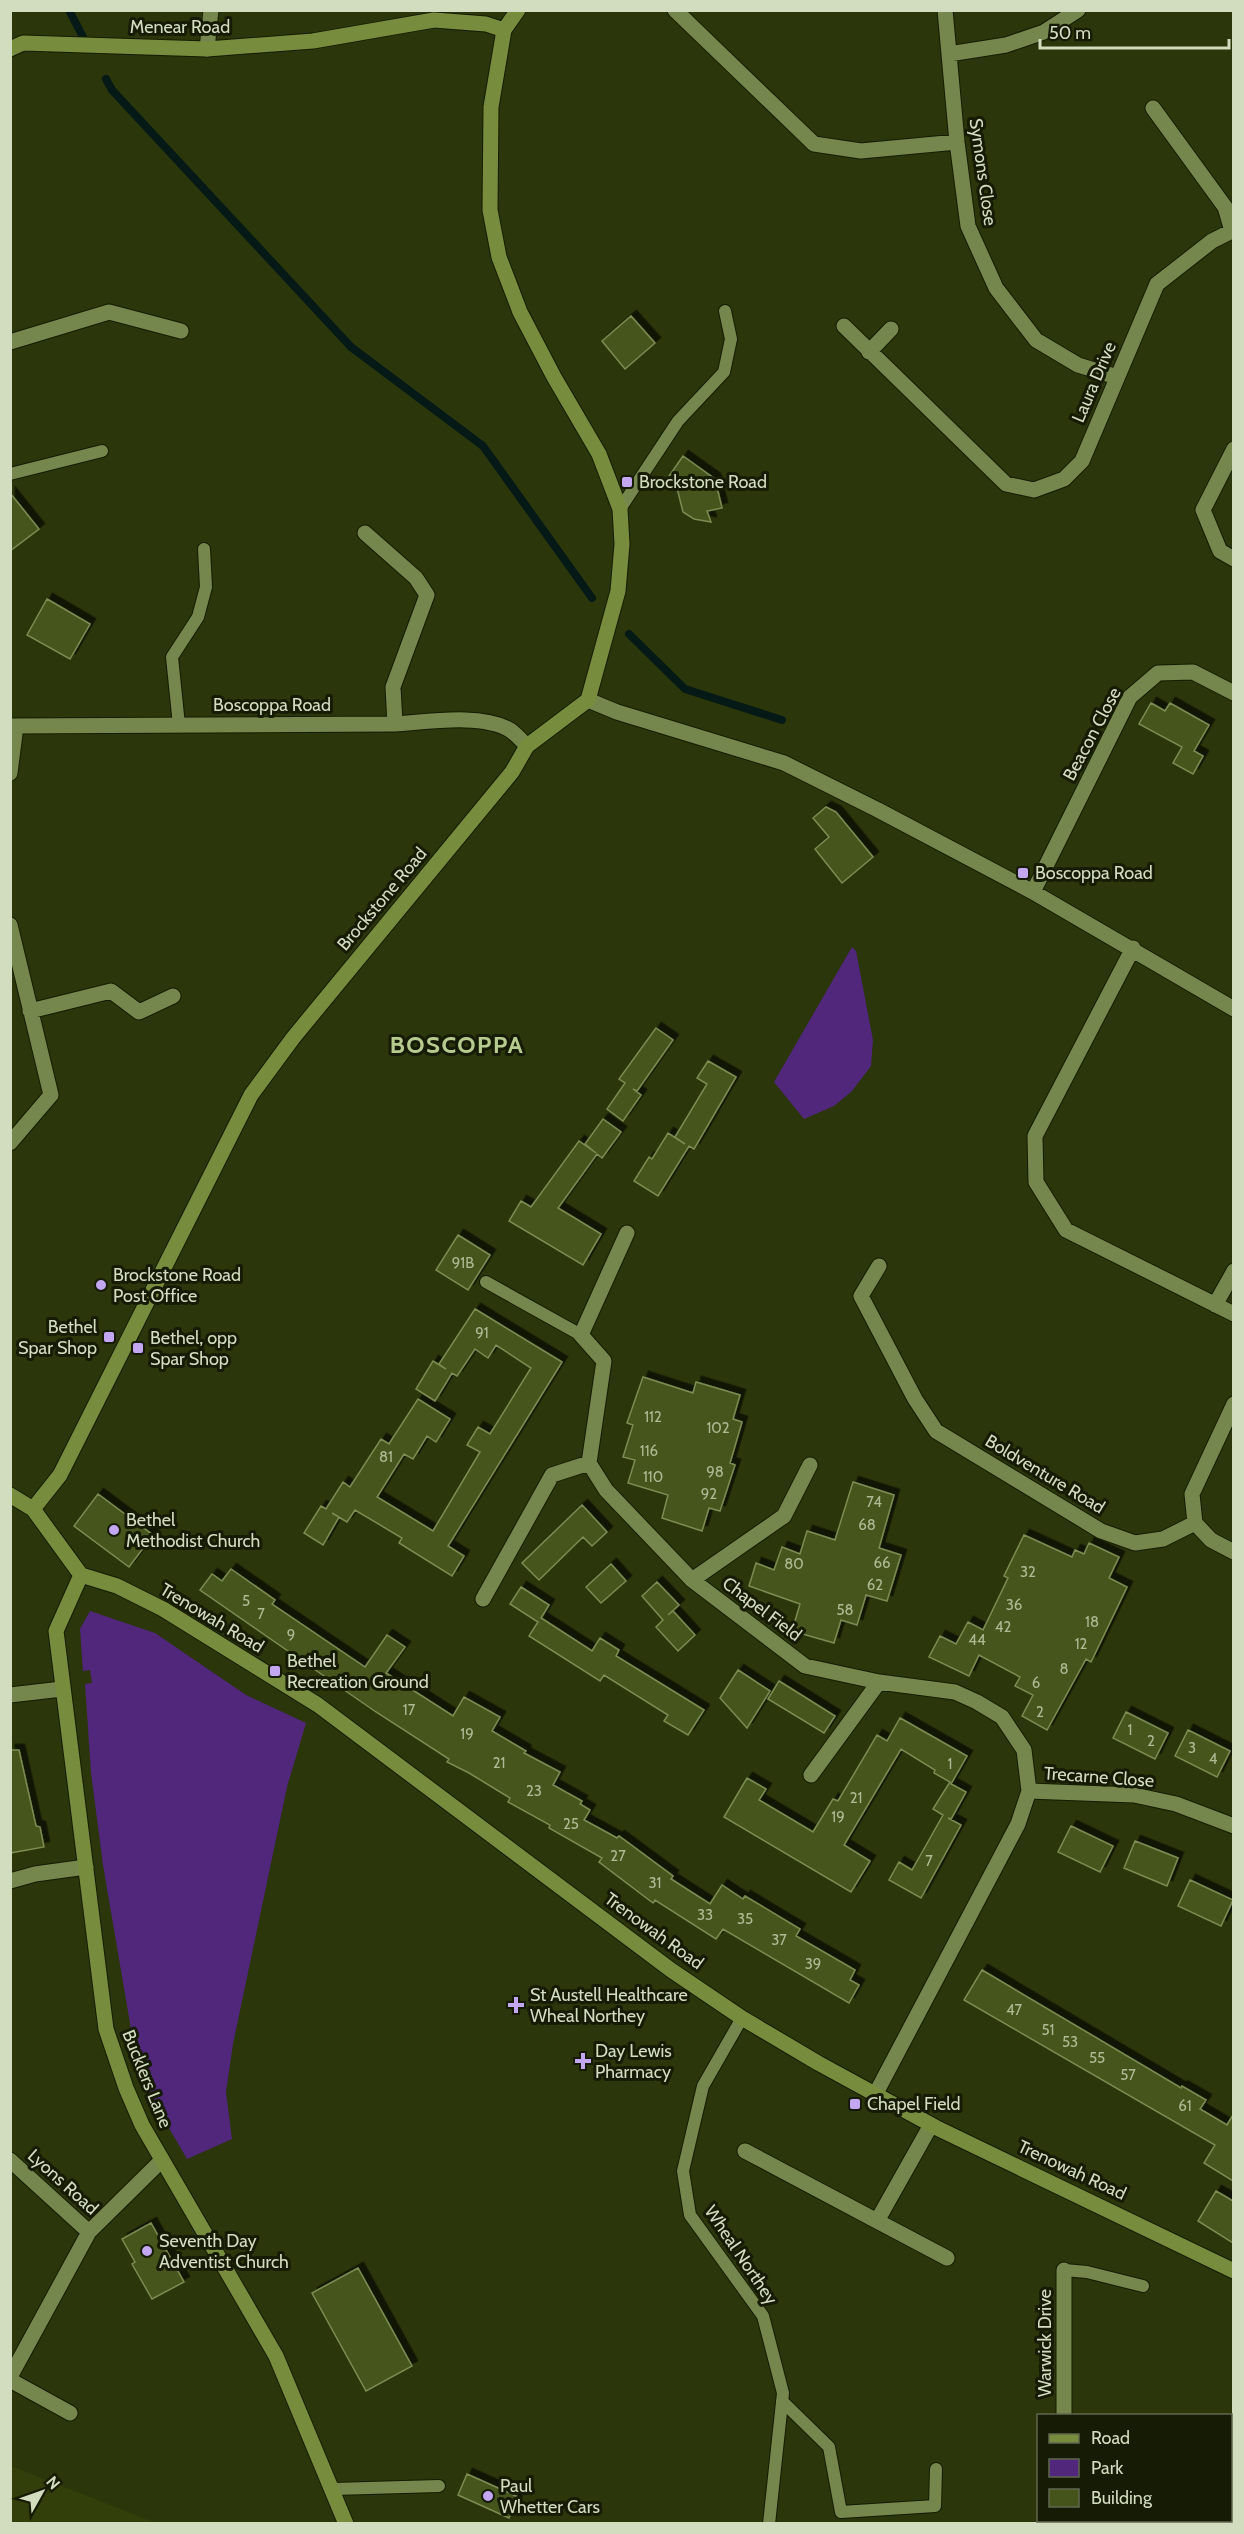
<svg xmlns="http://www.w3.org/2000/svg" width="1244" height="2534" viewBox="0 0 1244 2534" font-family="Cabin,sans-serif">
	<defs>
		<filter id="shadow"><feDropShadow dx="5.5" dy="-5.5" stdDeviation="0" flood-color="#0009"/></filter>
	</defs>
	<rect width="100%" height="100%" fill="#2b360a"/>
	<path fill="#323f0b" d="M10,2466H11L156,2523H11Z"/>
	<path fill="#50277b" d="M852,947L856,951L873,1040L871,1066L852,1091L834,1106L804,1119L774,1082Z
		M90,1611L155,1633L246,1695L306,1723L287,1787L233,2044L226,2092L232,2139L187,2159L139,2076L103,1865L91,1773L85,1684L92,1683L90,1670L83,1671L80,1629Z"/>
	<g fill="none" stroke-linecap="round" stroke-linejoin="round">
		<path stroke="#051a17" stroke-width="8" d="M69,10L83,37
			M106,79L112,90L351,347L483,446L592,598
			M629,634L685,689L782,720"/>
	</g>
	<path fill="#45541a" stroke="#7b8c53" stroke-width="1.5" filter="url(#shadow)" d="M631,316L655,343L625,369L602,341Z
		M683,456L715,479L722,508L707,511L711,522L694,519L683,512L675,480L669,476Z
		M10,493L39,529L10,551Z
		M47,599L90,624L70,659L27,635Z
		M1151,703L1165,711L1170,703L1209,725L1194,751L1203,756L1193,774L1173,763L1182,747L1139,724Z
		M826,807L836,812L873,857L842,883L815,849L829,837L813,818Z
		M656,1028L673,1040L637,1091L633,1089L641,1095L623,1121L607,1109L625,1083L619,1079Z
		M708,1061L736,1077L694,1149L689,1146L658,1196L634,1181L649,1157L652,1159L668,1133L685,1144L675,1137L707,1084L697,1078Z
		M603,1119L621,1132L602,1158L597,1154L558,1208L601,1234L583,1265L509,1221L521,1201L531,1207L579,1141L596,1153L585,1144Z
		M458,1235L490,1255L468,1290L436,1270Z
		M475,1309L562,1362L448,1546L464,1556L452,1576L399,1543L402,1538L355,1510L347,1522L332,1513L339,1517L323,1545L304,1533L321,1506L326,1509L343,1482L350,1487L381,1439L389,1444L418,1399L450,1419L436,1442L427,1436L413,1459L404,1454L377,1497L433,1531L480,1452L467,1445L478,1427L490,1434L531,1368L496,1345L488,1358L475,1349L457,1376L452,1373L435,1401L416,1389L433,1361L446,1369L439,1364Z
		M643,1377L693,1393L696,1382L740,1395L733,1419L742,1422L730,1463L735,1465L720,1511L709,1508L702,1531L662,1518L668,1495L628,1483L635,1460L623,1457L633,1425L627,1423Z
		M853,1482L894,1495L879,1548L901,1555L887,1601L866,1595L857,1625L841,1620L834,1643L792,1631L800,1604L749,1586L756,1563L774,1570L782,1547L800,1554L807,1531L835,1540Z
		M98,1494L153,1535L129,1567L74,1526Z
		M582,1505L607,1532L592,1546L583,1537L539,1580L522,1563Z
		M1024,1535L1072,1557L1075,1550L1084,1554L1089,1543L1119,1557L1109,1578L1127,1587L1091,1662L1086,1659L1047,1730L1022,1716L1033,1695L1015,1686L1020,1677L979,1655L969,1676L929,1657L940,1636L956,1644L968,1622L983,1630L1008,1578L1004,1576Z
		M611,1564L626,1581L601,1603L586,1587Z
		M231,1569L275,1600L272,1604L365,1667L387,1635L405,1647L386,1673L453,1716L464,1697L500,1717L492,1731L526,1751L524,1753L560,1772L553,1785L582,1801L580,1804L590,1810L584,1820L617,1838L619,1836L673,1876L671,1879L710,1904L722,1885L743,1899L745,1896L800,1929L796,1936L855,1970L850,1980L859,1985L849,2003L723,1929L716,1939L655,1900L653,1903L599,1862L602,1858L549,1828L550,1825L508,1802L510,1798L469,1773L447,1762L449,1759L376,1712L200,1590L212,1574L222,1581Z
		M657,1582L679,1605L668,1615L673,1611L695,1635L678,1651L656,1627L663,1620L642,1596Z
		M521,1587L549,1605L541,1618L592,1651L600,1638L619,1650L616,1656L704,1710L688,1735L664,1721L668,1715L604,1675L600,1681L529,1636L538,1622L510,1604Z
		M738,1670L770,1691L747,1728L720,1698Z
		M779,1681L835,1716L824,1733L768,1699Z
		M1126,1712L1168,1733L1155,1759L1113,1738Z
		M900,1718L967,1756L951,1784L966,1792L951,1819L948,1818L961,1825L921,1898L889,1880L899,1862L912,1870L943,1815L933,1809L950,1782L934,1773L935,1770L901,1749L844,1845L870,1861L851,1892L724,1817L747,1778L766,1789L759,1800L813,1832L833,1799L838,1801L877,1735L887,1741Z
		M1188,1730L1230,1751L1217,1777L1175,1756Z
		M10,1750H19L36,1826L40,1827L44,1847L10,1853Z
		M1071,1826L1113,1846L1100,1872L1058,1852Z
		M1135,1841L1178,1858L1167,1886L1124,1868Z
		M1190,1880L1233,1900L1221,1926L1178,1906Z
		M982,1970L1181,2088L1182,2086L1206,2100L1200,2109L1227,2125L1233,2115V2181L1204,2163L1215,2145L964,2000Z
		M1216,2191L1233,2201V2243L1198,2221Z
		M151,2223L184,2282L152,2299L132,2264L135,2262L122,2239Z
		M358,2268L412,2366L366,2391L312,2293Z
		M467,2474L518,2497L509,2518L458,2495Z"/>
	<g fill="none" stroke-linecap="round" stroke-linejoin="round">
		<defs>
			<path id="lane" d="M10,474L102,451
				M620,509L678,421L724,372L731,339L725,311
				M179,725L172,657L198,617L206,587L204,549
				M486,1282L581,1335
				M742,2018L703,2086L683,2171L690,2215L763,2316L783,2393L769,2524
				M1064,2270L1087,2272L1143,2286
				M782,2401L829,2447L841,2512L935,2506L936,2469
				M333,2489L439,2486"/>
			<path id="street" d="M675,10L814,144L861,151L957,142
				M945,10L957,142L968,226L996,288L1036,340L1078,365L1117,377
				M207,49L211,10
				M949,54L1006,45L1044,32L1078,10
				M844,326L1006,484L1034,490L1064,479L1082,461L1157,284L1212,241L1232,231L1225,207L1153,108
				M10,342L109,312L181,331
				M869,352L891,329
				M1234,449L1203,510L1220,551L1234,559
				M365,533L416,578L427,595L393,687L395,724
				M588,700L617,712L784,763L878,810L1033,892L1234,1009
				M10,726L395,724C427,722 482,713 510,730C516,734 522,741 527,746
				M10,773L16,726
				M1033,892L1130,697L1158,673L1193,672L1234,693
				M10,925L51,1095L10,1143
				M1133,948L1035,1136L1036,1182L1066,1230L1234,1314
				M30,1011L111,991L139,1012L173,996
				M627,1233L581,1335L604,1361L589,1463L606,1490L692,1580L805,1666L879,1682L955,1692L977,1702L1002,1717L1024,1750L1029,1791L1018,1824L875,2095
				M879,1266L861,1296L915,1399L936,1431L1101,1531L1135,1543L1163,1539L1195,1523
				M1215,1305L1234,1271
				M1195,1523L1192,1494L1234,1404
				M1195,1523L1211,1540L1234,1552
				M692,1580L784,1516L810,1465
				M483,1599L552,1475L589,1463
				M10,1695L62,1689
				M811,1775L879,1682
				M1029,1791L1134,1795L1176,1804L1234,1826
				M10,1881L35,1874L86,1867
				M745,2151L877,2221L931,2125
				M10,2160L89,2232
				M877,2221L947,2258
				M1064,2270V2416
				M10,2377L89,2232L162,2160
				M10,2380L70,2413
				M1230,2433H1232
				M1049,2524V2520"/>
			<path id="secondary" d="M10,49L23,43L207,49L313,41L434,20L486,24L504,30
				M10,1495L33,1509L81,1575
				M33,1509L60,1475L251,1095L293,1038L512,772L527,746L588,700L618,591L622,544L620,509L599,454L554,377L520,312L499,257L490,210L491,107L504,30L518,10
				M81,1575L117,1586L163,1609L318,1705L671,1970L742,2018L818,2063L939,2129L1234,2271
				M81,1575L56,1631L106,2029L126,2088L142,2125L276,2356L346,2524"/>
		</defs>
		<use href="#lane" stroke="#151c01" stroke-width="14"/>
		<use href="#street" stroke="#151c01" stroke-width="17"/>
		<use href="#secondary" stroke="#151c01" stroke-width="17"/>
		<use href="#lane" stroke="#76874e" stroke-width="12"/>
		<use href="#street" stroke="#76874e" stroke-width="15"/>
		<use href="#secondary" stroke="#788c3e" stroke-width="15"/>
	</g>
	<g fill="#c4a7f1" stroke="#151b05" stroke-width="2">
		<rect x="621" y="476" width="12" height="12" rx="3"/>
		<rect x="1017" y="867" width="12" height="12" rx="3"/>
		<circle cx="101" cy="1285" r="6"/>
		<rect x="103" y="1331" width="12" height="12" rx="3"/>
		<rect x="132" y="1342" width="12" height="12" rx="3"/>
		<circle cx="114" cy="1530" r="6"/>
		<rect x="269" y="1665" width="12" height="12" rx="3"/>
		<path d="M513 1996h6v6h6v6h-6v6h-6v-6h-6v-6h6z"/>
		<path d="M580 2052h6v6h6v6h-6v6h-6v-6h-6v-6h6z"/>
		<rect x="849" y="2098" width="12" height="12" rx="3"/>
		<circle cx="147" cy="2251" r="6"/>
		<circle cx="488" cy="2496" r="6"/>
	</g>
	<g text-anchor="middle" stroke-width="6" stroke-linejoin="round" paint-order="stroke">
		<g font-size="15" fill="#afba95">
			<text x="463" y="1268">91B</text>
			<text x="482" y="1338">91</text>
			<text x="653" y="1422">112</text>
			<text x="718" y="1433">102</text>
			<text x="649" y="1456">116</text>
			<text x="386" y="1462">81</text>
			<text x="715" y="1477">98</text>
			<text x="653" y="1482">110</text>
			<text x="709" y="1499">92</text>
			<text x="874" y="1507">74</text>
			<text x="867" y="1530">68</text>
			<text x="882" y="1568">66</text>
			<text x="794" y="1569">80</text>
			<text x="1028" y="1577">32</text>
			<text x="875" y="1590">62</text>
			<text x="246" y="1606">5</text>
			<text x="1014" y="1610">36</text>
			<text x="845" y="1615">58</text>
			<text x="261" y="1619">7</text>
			<text x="1092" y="1627">18</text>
			<text x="1003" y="1632">42</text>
			<text x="291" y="1640">9</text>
			<text x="977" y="1645">44</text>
			<text x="1081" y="1649">12</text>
			<text x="1064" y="1674">8</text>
			<text x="1036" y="1688">6</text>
			<text x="409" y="1715">17</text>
			<text x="1040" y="1717">2</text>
			<text x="1130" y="1735">1</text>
			<text x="467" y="1739">19</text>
			<text x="1151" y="1746">2</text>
			<text x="1192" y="1753">3</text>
			<text x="1213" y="1764">4</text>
			<text x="499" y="1768">21</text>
			<text x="950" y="1769">1</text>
			<text x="534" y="1796">23</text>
			<text x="856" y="1803">21</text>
			<text x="838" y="1822">19</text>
			<text x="571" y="1829">25</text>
			<text x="618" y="1861">27</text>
			<text x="929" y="1866">7</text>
			<text x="655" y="1888">31</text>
			<text x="705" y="1920">33</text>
			<text x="745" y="1924">35</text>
			<text x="779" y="1945">37</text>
			<text x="813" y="1969">39</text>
			<text x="1014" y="2015">47</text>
			<text x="1048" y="2035">51</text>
			<text x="1070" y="2047">53</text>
			<text x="1097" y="2063">55</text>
			<text x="1128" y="2080">57</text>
			<text x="1185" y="2111">61</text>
		</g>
		<g font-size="18" fill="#d2dcbe" stroke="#151b05">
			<text x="180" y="33">Menear Road</text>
			<text transform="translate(983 172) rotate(82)" y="6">Symons Close</text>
			<text transform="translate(1094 382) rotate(-67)" y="6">Laura Drive</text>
			<text x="272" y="711">Boscoppa Road</text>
			<text transform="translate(1092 734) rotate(-62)" y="6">Beacon Close</text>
			<text transform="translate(382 899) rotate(-50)" y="6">Brockstone Road</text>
			<text transform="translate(1045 1474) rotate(31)" y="6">Boldventure Road</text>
			<text transform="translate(762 1609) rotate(37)" y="6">Chapel Field</text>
			<text transform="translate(212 1618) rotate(31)" y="6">Trenowah Road</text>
			<text transform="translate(1099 1777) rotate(4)" y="6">Trecarne Close</text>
			<text transform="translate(654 1931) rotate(36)" y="6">Trenowah Road</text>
			<text transform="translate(147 2079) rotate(68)" y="6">Bucklers Lane</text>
			<text transform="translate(1072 2170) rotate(25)" y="6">Trenowah Road</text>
			<text transform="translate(63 2182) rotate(42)" y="6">Lyons Road</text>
			<text transform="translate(741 2255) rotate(56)" y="6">Wheal Northey</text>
			<text transform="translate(1045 2343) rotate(-90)" y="6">Warwick Drive</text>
		</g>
		<g font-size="18" fill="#d2dcbe" stroke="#151b05" text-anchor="start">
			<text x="639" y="488">Brockstone Road</text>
			<text x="1035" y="879">Boscoppa Road</text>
			<text x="113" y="1281">Brockstone Road<tspan x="113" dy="21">Post Office</tspan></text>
			<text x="97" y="1333" text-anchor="end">Bethel<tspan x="97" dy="21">Spar Shop</tspan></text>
			<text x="150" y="1344">Bethel, opp<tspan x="150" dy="21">Spar Shop</tspan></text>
			<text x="126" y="1526">Bethel<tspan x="126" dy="21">Methodist Church</tspan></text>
			<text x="287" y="1667">Bethel<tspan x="287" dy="21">Recreation Ground</tspan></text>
			<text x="530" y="2001">St Austell Healthcare<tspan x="530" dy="21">Wheal Northey</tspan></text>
			<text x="595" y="2057">Day Lewis<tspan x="595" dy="21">Pharmacy</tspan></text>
			<text x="867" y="2110">Chapel Field</text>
			<text x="159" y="2247">Seventh Day<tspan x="159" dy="21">Adventist Church</tspan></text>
			<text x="500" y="2492">Paul<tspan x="500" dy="21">Whetter Cars</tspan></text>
		</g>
		<g font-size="24" font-weight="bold" letter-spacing="1.5" fill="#b8cb8f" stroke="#151b05">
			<text x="457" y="1053">BOSCOPPA</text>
		</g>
	</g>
	<rect width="1244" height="2534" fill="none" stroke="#d2dcbe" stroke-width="24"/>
	<rect x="1037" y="2414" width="195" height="108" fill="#151b05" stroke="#61684f" stroke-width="1.5"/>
	<rect x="1049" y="2434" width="30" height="9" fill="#788c3e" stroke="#61684f" stroke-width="1.5"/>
	<text x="1091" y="2444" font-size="18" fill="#d2dcbe">Road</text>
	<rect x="1049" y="2459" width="30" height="18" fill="#50277b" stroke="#61684f" stroke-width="1.5"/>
	<text x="1091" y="2474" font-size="18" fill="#d2dcbe">Park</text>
	<rect x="1049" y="2489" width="30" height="18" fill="#45541a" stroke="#61684f" stroke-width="1.5"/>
	<text x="1091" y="2504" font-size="18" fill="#d2dcbe">Building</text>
	<g transform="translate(42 2492) rotate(50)" stroke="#151b05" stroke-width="4.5" paint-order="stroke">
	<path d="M0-4.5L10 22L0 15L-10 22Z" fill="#d2dcbe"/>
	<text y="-9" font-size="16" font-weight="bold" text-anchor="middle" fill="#d2dcbe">N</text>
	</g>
	<path d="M1040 39v9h189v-9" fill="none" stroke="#d2dcbe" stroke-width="3"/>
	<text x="1049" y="39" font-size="18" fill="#d2dcbe" stroke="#151b05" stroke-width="4.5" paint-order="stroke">50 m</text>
</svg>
